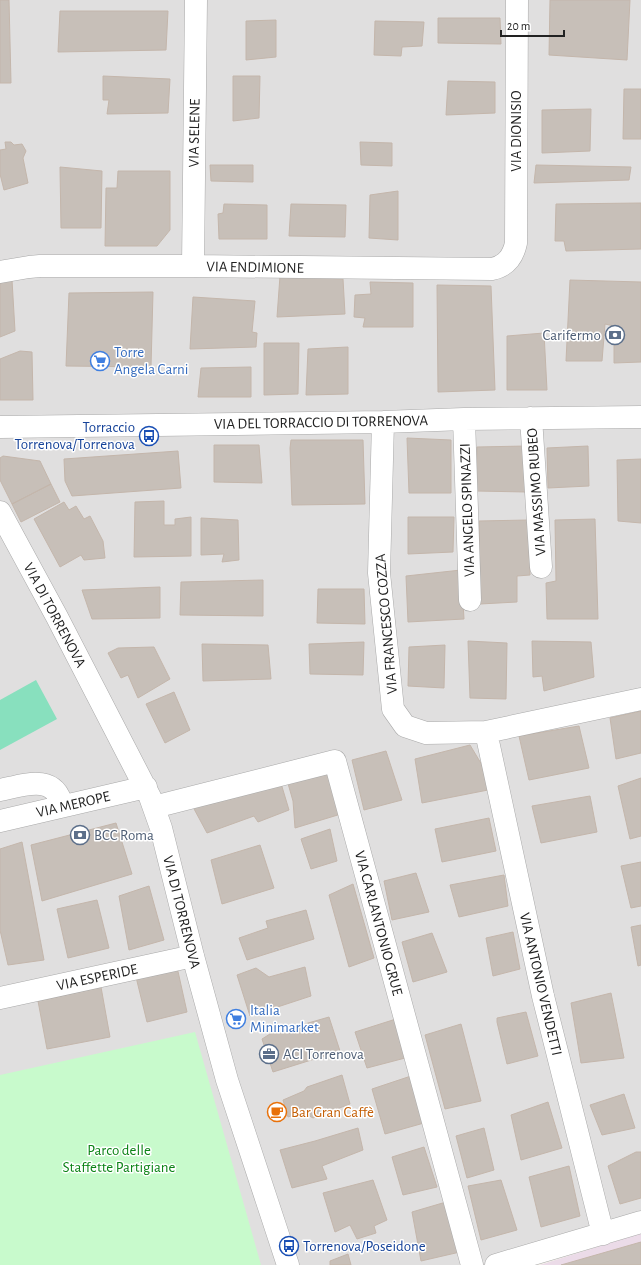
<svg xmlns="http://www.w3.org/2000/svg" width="641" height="1265" viewBox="0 0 641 1265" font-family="'Alegreya Sans',sans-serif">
	<rect width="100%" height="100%" fill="#f2efe9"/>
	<path fill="#e0dfdf" d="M0,0H641V1231L523,1265H0Z"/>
	<path fill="#ebdbe8" d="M641,1233V1265H540Z"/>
	<path fill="#c8facc" d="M195,1032L261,1265H0V1075Z"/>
	<path fill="#88e0be" d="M36,680L57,719L0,750V700Z"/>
	<path fill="#c7bfb8" stroke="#c4b6ab" d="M0,0H9L11,83H0Z
		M550,0H630L627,60L549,55Z
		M60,11H168L166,50L58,52Z
		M438,18H500L501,44L438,43Z
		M276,20V57L246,60V21Z
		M375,21L424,22L422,46L402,47L401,56L374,55Z
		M103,76L170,79L168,113L107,114L109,100H103Z
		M233,76H260L259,118L233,121Z
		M448,81L495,82V113L446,115Z
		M624,89H641V139H623Z
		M591,109L590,151L542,153V110Z
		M5,142H11L14,145L22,144L26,151L23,158L28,183L4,190L0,174V150L6,149Z
		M360,142L392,143V166L361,165Z
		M210,165H253V182L211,181Z
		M536,165L631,167L629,180L534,183Z
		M60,167L102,171L101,228H61Z
		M118,171H170V230L157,246H105L106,188H117Z
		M398,191V240L369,238L370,195Z
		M641,203V249L566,251L564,241H555L556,204Z
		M224,204L267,205V239H219L218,214L223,213Z
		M291,204L346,205L345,237L289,236Z
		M280,276L343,279L345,314L277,317Z
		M12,280L15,331L0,337V283Z
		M570,280L641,282V362L614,363V326L605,324L602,361H566Z
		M370,282L413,283V327H363L365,318L354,317L355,295L371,294Z
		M437,285L491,286L495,390L438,392Z
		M153,292L151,367L66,366L69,293Z
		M193,297L255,301L252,332L257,333L256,347L190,349Z
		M544,333L547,390H507V336Z
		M264,343H299L298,394L264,395Z
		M348,347V394L306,395L308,349Z
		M20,351L32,352L33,400H0V359Z
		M251,367V397H198L201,368Z
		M407,438L451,440V493H409Z
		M291,440H363L365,504L292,505L290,448Z
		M214,445H259L262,483L214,482Z
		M526,446V492L476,491L477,447Z
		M588,446L589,486L548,488L547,448Z
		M178,451L181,488L72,496L65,481L64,459Z
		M3,456L40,461L51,484L12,504L0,480V458Z
		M641,459V523L618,521L617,460Z
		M51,484L60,502L21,522L12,504Z
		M164,501V525H175V519L191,517V556L134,557L135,502Z
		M64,502L69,510L76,506L84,519L90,516L103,541L105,558L84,560L81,555L60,567L34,519Z
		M408,517H454L453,552L408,554Z
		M201,518L238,520L239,560L222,562L224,554L201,555Z
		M595,519L598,619H547L546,583L556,581L555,520Z
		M528,520L530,575L517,576V602L480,604L479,521Z
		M461,570L464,619L408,622L406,576Z
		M263,580V616L180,615L181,582Z
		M160,587V618L92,619L82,590Z
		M318,589H364L365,624L317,623Z
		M468,641L507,643L506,699L470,698Z
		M532,641L591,642L594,677L544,691L542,676L533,677Z
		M364,642L363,675L310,674L309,644Z
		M202,644L268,645L271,679L203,681Z
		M445,645L444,688L408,686L409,647Z
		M154,647L170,679L138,698L128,675L121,678L108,653L118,648Z
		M174,692L190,730L165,743L146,704Z
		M641,711V753L616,759L610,718Z
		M579,726L589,768L529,780L519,736Z
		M470,745L482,765L488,790L422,803L415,759Z
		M386,751L402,800L364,810L352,760Z
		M329,772L341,814L295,828L293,801L287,780Z
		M641,778V836L630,839L618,786Z
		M280,780L289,810L258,822L254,816L207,833L193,807Z
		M590,796L597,832L541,843L532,806Z
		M489,818L496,851L442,862L435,829Z
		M116,823L132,874L42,901L31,845Z
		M330,829L337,861L311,869L301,839Z
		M22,842L44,960L8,965L0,930V849Z
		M260,845L274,888L222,904L211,860Z
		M641,862V906L631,908L621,866Z
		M416,873L429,912L392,920L384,881Z
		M504,875L508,906L459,917L450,885Z
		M353,884L374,958L349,967L329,895Z
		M149,886L164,940L129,950L119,896Z
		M97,900L109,948L68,958L57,909Z
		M306,910L314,939L247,960L239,938L268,928L266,921Z
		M641,925V965L638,966L631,927Z
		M513,932L520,969L493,976L486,938Z
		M432,933L447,972L413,982L402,942Z
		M177,967L187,1012L147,1022L136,977Z
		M305,967L311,996L250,1016L237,975L256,968L269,977Z
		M101,987L110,1037L47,1049L38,1001Z
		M611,993L624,1058L581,1063L571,1003Z
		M526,1012L538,1056L507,1064L497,1022V1018Z
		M329,1017L340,1051L273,1072L262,1039L270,1034Z
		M396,1019L409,1057L367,1068L355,1032Z
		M461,1024L481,1101L445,1109L425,1035Z
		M342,1075L350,1104L313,1118L303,1112L288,1117L283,1100L304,1091L307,1087Z
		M411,1076L424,1123L385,1134L372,1089Z
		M624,1094L635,1128L602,1135L590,1105Z
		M548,1102L562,1148L521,1160L511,1115Z
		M358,1128L363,1150L322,1166L327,1179L292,1188L280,1150L315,1141Z
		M484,1128L494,1170L467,1178L456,1136Z
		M424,1147L437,1187L403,1195L392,1157Z
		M636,1152H641V1198L620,1204L608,1166Z
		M569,1166L580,1216L541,1227L529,1177Z
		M373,1180L387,1220L374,1226L376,1233L357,1239L350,1225L335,1232L323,1193Z
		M501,1180L517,1230L481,1240L468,1186Z
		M446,1202L460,1252L421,1261L412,1212Z
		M641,1242V1265H561Z
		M348,1254L351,1265H330V1261Z"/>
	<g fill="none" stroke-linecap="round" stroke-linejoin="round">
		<defs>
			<path id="minor" d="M193,266L196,0
				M0,272L29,267L40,266H193L492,269C506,266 513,257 516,243L517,0
				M531,418L541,567
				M464,419L470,600
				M383,422L379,573L393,709L405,726L426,733L486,732L641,699
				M0,427L383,422L464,419L641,417
				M0,512L57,617L150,797L161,828L193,956L227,1080L288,1265
				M486,732L543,996L603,1234
				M0,790C24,785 55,773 62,806
				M154,807L335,761L472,1265
				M0,821L146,787
				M0,998L193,956
				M496,1265L641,1222"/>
		</defs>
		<use href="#minor" stroke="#a9a9a9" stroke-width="23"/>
		<use href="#minor" stroke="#fff" stroke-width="22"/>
	</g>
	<defs>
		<symbol id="bank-ring" viewBox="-11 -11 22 22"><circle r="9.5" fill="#fff" stroke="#5c6f8a" stroke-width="1.5"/><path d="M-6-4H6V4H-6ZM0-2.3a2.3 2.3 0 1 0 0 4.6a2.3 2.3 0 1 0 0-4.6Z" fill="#5c6f8a"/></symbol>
		<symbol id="supermarket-ring" viewBox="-11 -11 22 22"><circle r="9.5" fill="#fff" stroke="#3f7fe0" stroke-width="1.5"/><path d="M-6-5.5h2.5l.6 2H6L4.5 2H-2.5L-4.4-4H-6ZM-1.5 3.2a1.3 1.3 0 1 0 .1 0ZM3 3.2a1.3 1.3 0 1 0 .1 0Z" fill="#3f7fe0"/></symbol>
		<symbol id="bus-ring" viewBox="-11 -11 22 22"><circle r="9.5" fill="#fff" stroke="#1a4fb4" stroke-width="1.5"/><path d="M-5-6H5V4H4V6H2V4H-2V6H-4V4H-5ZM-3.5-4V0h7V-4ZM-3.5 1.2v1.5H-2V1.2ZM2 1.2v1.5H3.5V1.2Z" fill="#1a4fb4"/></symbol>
		<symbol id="office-ring" viewBox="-11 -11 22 22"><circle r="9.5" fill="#fff" stroke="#5c6f8a" stroke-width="1.5"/><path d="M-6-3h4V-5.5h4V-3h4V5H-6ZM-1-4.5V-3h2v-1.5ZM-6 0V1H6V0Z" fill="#5c6f8a"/></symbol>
		<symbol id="cafe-ring" viewBox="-11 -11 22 22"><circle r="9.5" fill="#fff" stroke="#e8710a" stroke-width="1.5"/><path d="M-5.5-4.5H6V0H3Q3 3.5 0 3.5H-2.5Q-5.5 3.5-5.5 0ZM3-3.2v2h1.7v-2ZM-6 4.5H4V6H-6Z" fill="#e8710a"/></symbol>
	</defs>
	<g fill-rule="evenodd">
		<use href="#bank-ring" x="604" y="324" width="22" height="22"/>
		<use href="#supermarket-ring" x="89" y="350" width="22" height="22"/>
		<use href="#bus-ring" x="138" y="425" width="22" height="22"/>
		<use href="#bank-ring" x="69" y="824" width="22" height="22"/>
		<use href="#supermarket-ring" x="225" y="1008" width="22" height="22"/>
		<use href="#office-ring" x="258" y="1043" width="22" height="22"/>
		<use href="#cafe-ring" x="266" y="1101" width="22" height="22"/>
		<use href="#bus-ring" x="278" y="1235" width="22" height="22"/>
	</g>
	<g text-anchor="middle" stroke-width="3" stroke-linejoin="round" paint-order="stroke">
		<g font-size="15" fill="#222" stroke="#fff">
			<text transform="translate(516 131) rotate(-90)" y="5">VIA DIONISIO</text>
			<text transform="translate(194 133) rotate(-89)" y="5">VIA SELENE</text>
			<text transform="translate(255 267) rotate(1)" y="5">VIA ENDIMIONE</text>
			<text transform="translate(321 422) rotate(-1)" y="5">VIA DEL TORRACCIO DI TORRENOVA</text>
			<text transform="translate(536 492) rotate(-94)" y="5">VIA MASSIMO RUBEO</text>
			<text transform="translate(467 510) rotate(-92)" y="5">VIA ANGELO SPINAZZI</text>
			<text transform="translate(55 615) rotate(62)" y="5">VIA DI TORRENOVA</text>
			<text transform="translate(386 624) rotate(-95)" y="5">VIA FRANCESCO COZZA</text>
			<text transform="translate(73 804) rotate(-13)" y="5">VIA MEROPE</text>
			<text transform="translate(182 912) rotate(76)" y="5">VIA DI TORRENOVA</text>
			<text transform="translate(379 923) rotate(75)" y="5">VIA CARLANTONIO GRUE</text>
			<text transform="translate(97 977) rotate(-12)" y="5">VIA ESPERIDE</text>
			<text transform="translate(541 984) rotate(77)" y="5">VIA ANTONIO VENDETTI</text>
		</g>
		<g font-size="15" fill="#4e5e75" stroke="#fff" text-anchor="start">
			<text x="601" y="340" text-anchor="end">Carifermo</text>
			<text x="94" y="840">BCC Roma</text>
			<text x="283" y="1059">ACI Torrenova</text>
		</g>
		<g font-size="15" fill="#366cbe" stroke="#fff" text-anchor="start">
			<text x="114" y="357">Torre<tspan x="114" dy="17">Angela Carni</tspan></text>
			<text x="250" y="1015">Italia<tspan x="250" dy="17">Minimarket</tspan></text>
		</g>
		<g font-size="15" fill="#164399" stroke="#fff" text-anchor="end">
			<text x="135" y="432">Torraccio<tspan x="135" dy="17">Torrenova/Torrenova</tspan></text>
			<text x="303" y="1251" text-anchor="start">Torrenova/Poseidone</text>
		</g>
		<g font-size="15" fill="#c56008" stroke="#fff" text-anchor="start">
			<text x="291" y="1117">Bar Gran Caffè</text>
		</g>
		<g font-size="15" fill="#0c8416" stroke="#fff">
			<text x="119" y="1155">Parco delle<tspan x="119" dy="17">Staffette Partigiane</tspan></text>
		</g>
	</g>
	<path d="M501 30v6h63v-6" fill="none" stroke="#222222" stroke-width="2"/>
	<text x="507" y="30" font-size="12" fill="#222222" stroke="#ffffff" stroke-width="3" paint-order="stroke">20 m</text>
</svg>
